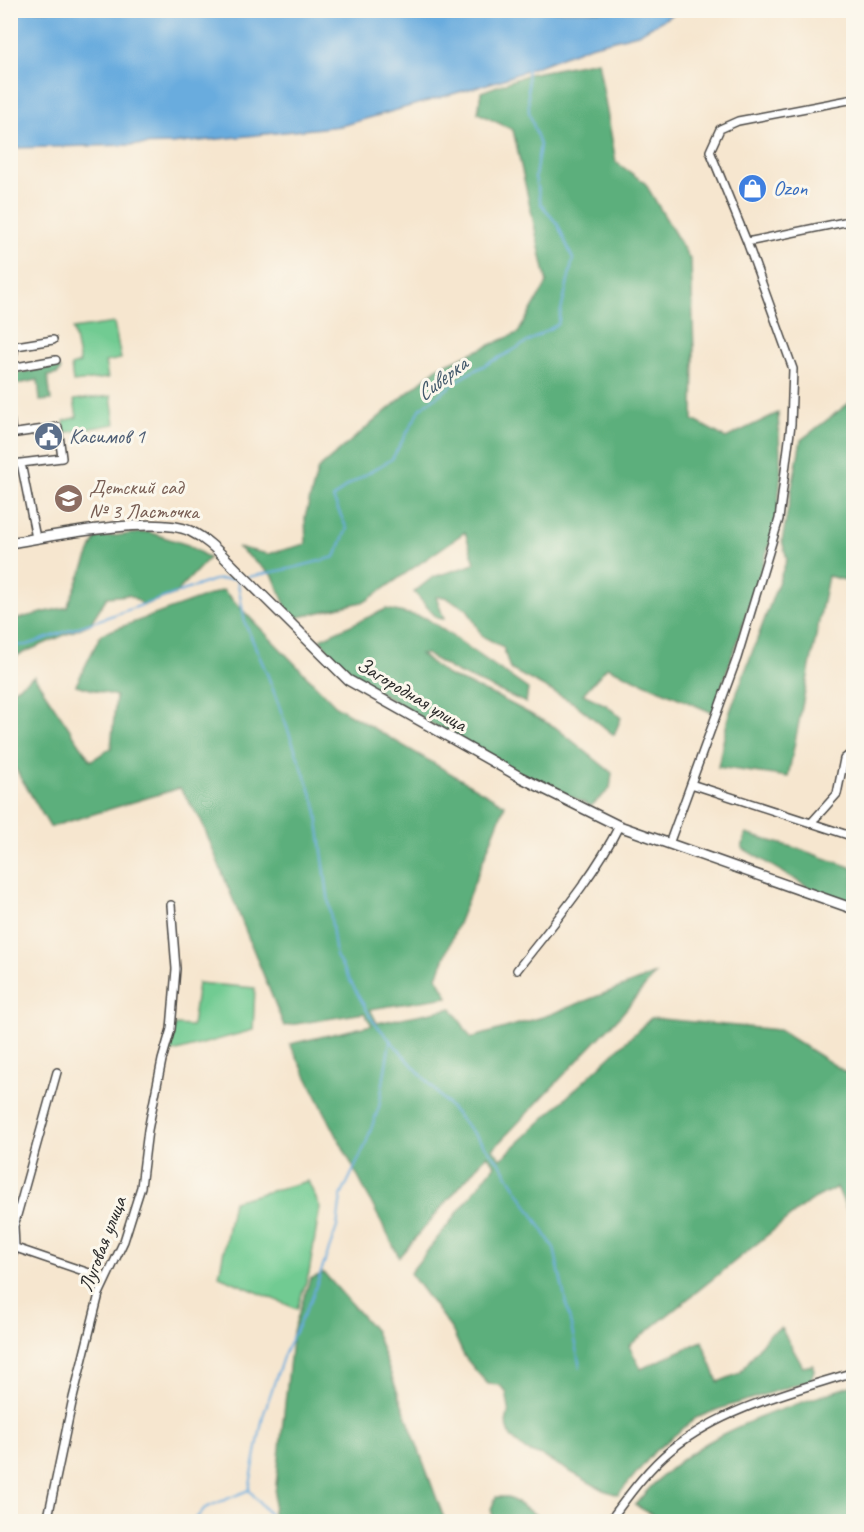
<svg xmlns="http://www.w3.org/2000/svg" width="864" height="1532" viewBox="0 0 864 1532" font-family="Caveat,sans-serif">
	<rect width="100%" height="100%" fill="#fbf7ec"/>
	<filter id="ink" filterUnits="userSpaceOnUse"><feTurbulence type="fractalNoise" baseFrequency=".0167" numOctaves="2"/><feDisplacementMap in="SourceGraphic" scale="12" xChannelSelector="R" yChannelSelector="G"/><feConvolveMatrix kernelMatrix="1 2 1 2 8 2 1 2 1" color-interpolation-filters="sRGB"/></filter>
	<filter id="wash" filterUnits="userSpaceOnUse"><feTurbulence type="fractalNoise" baseFrequency=".008" numOctaves="4" result="noise"/><feDisplacementMap in="SourceGraphic" scale="24" xChannelSelector="R" yChannelSelector="G"/><feGaussianBlur stdDeviation="1.35" result="paint"/><feColorMatrix in="noise" values="0 0 0 0 0 0 0 0 0 0 0 0 0 0 0 0 0 1.4 0 .05"/><feComposite in="paint" operator="in"/></filter>
	<g filter="url(#wash)">
		<rect width="100%" height="100%" fill="#f6e6cf"/>
		<path fill="#71cb92" stroke="#4e7b5e" stroke-width="1.5" d="M114,323L121,359L105,362L108,378L73,382L71,366L80,363L73,329Z
			M111,396L115,424L64,433V421L77,417L74,400Z
			M198,983L255,988L253,1030L170,1053L175,1025L192,1026Z
			M308,1181L320,1207L309,1273L297,1309L219,1276L233,1201Z"/>
		<path fill="#5caf7c" stroke="#446d54" stroke-width="1.5" d="M598,61L616,162L645,183L691,261L694,352L693,420L726,438L778,413L781,474L776,525L713,713L607,667L583,694L606,705L621,718L614,735L574,703L510,669L503,647L482,636L467,609L445,597H436L444,619L437,618L414,592L433,577L469,566L475,563L465,532L366,601L291,619L273,576L237,547L268,554L306,544L305,517L318,469L437,368L518,333L547,283L513,130L478,113L481,92L529,74Z
			M54,367L61,369L58,374L48,376L51,400L40,401L38,380L12,385L11,374Z
			M853,400V582L828,576L788,777L718,767L728,717L787,559L782,541L801,440Z
			M148,532L188,545L209,558L175,594L144,605L129,595L107,597L90,624L11,658V620L67,607L96,538Z
			M223,590L337,707L505,805L437,977L448,997L370,1009L377,1023L452,1008L471,1038L546,1016L655,974L621,1015L493,1149L501,1159L651,1018L779,1030L853,1077V1224L837,1187L810,1201L629,1346L641,1369L702,1341L718,1382L740,1373L769,1334L781,1328L803,1367L813,1365L814,1371L811,1380L719,1409L696,1418L655,1451L618,1495L603,1490L544,1457L525,1450L511,1437L506,1423L509,1409L506,1391L499,1385L488,1384L477,1372L464,1356L452,1330L410,1273L495,1165L487,1155L399,1257L290,1044L372,1025L364,1013L284,1026L201,820L180,788L50,827L11,761V691L34,676L91,761L111,748L116,696L76,685L101,634Z
			M386,609L426,618L528,689L526,703L456,672L426,654H420L447,675L498,697L555,727L612,773L610,789L591,806L517,771L409,711L341,667L320,639Z
			M746,834L799,849L853,868V902L811,889L742,848Z
			M324,1273L375,1331L445,1521H272L293,1331L310,1279Z
			M853,1385V1521H663L635,1505C693,1432 769,1414 853,1385Z
			M496,1497H508L545,1521H494L491,1509Z"/>
		<path fill="#69acde" stroke="#4a6c84" stroke-width="1.5" d="M10,11L11,10L679,11L638,34L590,46L501,80L341,126L172,144L11,148Z"/>
		<g fill="none" stroke-linecap="round" stroke-linejoin="round">
			<path stroke="#69acde" stroke-width="2" d="M248,577L293,568L335,557L347,529L333,498L348,485L392,459L421,408L466,375L510,352L558,324L573,259L558,225L541,204L535,177L540,145L529,112L527,67
				M237,578L245,623L268,676L316,806L336,956L373,1021L500,1163L554,1248L580,1367
				M10,646L27,645L214,580L239,578
				M249,1490L263,1416L284,1354L311,1300L337,1227L341,1196L365,1146L379,1107L390,1041
				M249,1490L276,1522
				M193,1522L205,1508L249,1490"/>
		</g>
	</g>
	<g filter="url(#ink)">
		<g fill="none" stroke-linecap="round" stroke-linejoin="round">
			<defs>
				<path id="minor" d="M747,242L854,220
					M10,347L53,340
					M10,348L14,352L10,363
					M10,368L56,360
					M10,418L12,433
					M10,434L58,427L62,458L21,463
					M10,464L21,463L36,538
					M691,784L854,837
					M811,823L837,794L844,759L854,751
					M669,844L737,658L779,519L791,424L793,369L747,242L710,151L720,129L738,121L854,99
					M517,970C552,925 594,877 619,826
					M13,1247L104,1278
					M10,1262L15,1248L14,1226L57,1072
					M47,1522L73,1398L99,1294L124,1241L141,1187L148,1130L162,1060L171,1029L176,969L171,905
					M609,1522C628,1496 648,1468 672,1449C725,1407 791,1392 854,1372"/>
				<path id="secondary" d="M10,543C51,536 155,515 190,531C205,538 216,549 227,560L348,680L520,777L619,826L854,909"/>
			</defs>
			<use href="#minor" stroke="#494744" stroke-width="10"/>
			<use href="#secondary" stroke="#494744" stroke-width="12"/>
			<use href="#minor" stroke="#fff" stroke-width="7"/>
			<use href="#secondary" stroke="#fff" stroke-width="9"/>
		</g>
	</g>
	<defs>
		<symbol id="shop-disc" viewBox="-11 -11 22 22"><circle r="9.5" fill="#3f7fe0" stroke="#fbf7ec"/><path d="M-5-2.5h2.3a2.7 3.5 0 0 1 5.4 0H5L5.5 6h-11ZM-1.5-2.5h3a1.5 2.3 0 0 0-3 0Z" fill="#fff"/></symbol>
		<symbol id="civic-disc" viewBox="-11 -11 22 22"><circle r="9.5" fill="#5c6f8a" stroke="#fbf7ec"/><path d="M-.6-6.5H3V-4.5H.6V-3L4-1V1h2V6H-6V1h2V-1L-.6-3ZM-1.2 2.5V6h2.4V2.5Z" fill="#fff"/></symbol>
		<symbol id="school-disc" viewBox="-11 -11 22 22"><circle r="9.5" fill="#8d6e63" stroke="#fbf7ec"/><path d="M0-5L7-2L0 1L-7-2ZM-4 1L0 2.5L4 1V4Q0 6-4 4Z" fill="#fff"/></symbol>
	</defs>
	<g fill-rule="evenodd">
		<use href="#shop-disc" x="736" y="172" width="33" height="33"/>
		<use href="#civic-disc" x="32" y="420" width="33" height="33"/>
		<use href="#school-disc" x="52" y="482" width="33" height="33"/>
	</g>
	<g text-anchor="middle" stroke-width="6" stroke-linejoin="round" paint-order="stroke">
		<g font-size="21" fill="#366cbe" stroke="#fbf7ec" text-anchor="start">
			<text x="773" y="195">Ozon</text>
		</g>
		<g font-size="21" fill="#4e5e75" stroke="#fbf7ec" text-anchor="start">
			<text x="69" y="443">Касимов 1</text>
		</g>
		<g font-size="21" fill="#785e54" stroke="#fbf7ec" text-anchor="start">
			<text x="89" y="494">Детский сад<tspan x="89" dy="24">№ 3 Ласточка</tspan></text>
		</g>
		<g font-size="21" fill="#2b2b2b" stroke="#fbf7ec">
			<text transform="translate(412 694) rotate(31)" y="7">Загородная улица</text>
			<text transform="translate(102 1244) rotate(-69)" y="7">Луговая улица</text>
		</g>
		<g font-size="22" font-style="italic" fill="#41586a" stroke="#fbf7ec">
			<text transform="translate(441 378) rotate(-37)" y="8">Сиверка</text>
		</g>
	</g>
	<rect width="864" height="1532" fill="none" stroke="#fbf7ec" stroke-width="36"/>
</svg>
